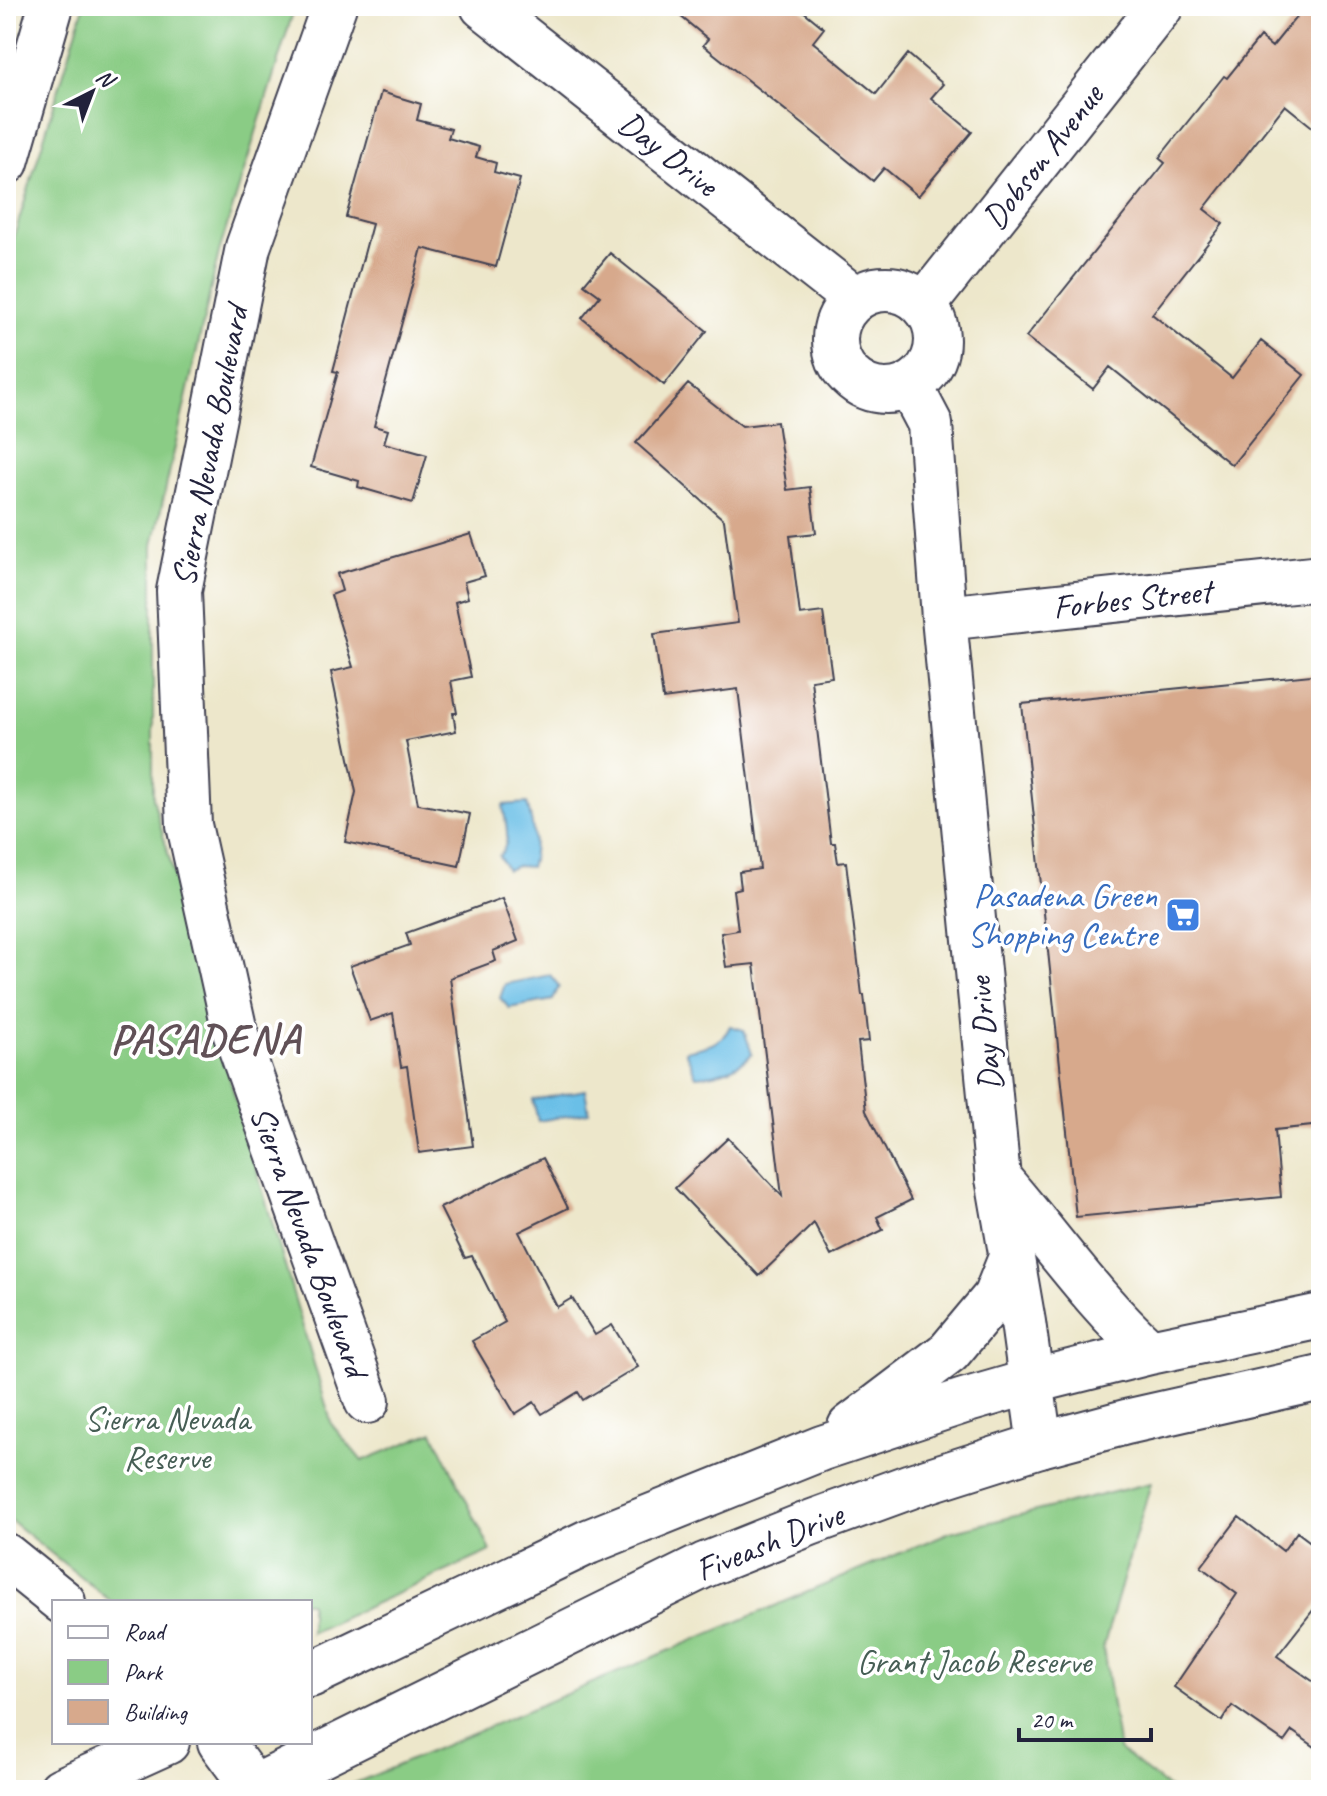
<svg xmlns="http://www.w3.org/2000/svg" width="1327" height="1796" viewBox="0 0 1327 1796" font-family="Caveat,sans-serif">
	<rect width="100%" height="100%" fill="#fff"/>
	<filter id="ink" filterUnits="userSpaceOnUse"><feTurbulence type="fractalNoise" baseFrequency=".0125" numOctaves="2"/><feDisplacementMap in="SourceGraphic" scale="16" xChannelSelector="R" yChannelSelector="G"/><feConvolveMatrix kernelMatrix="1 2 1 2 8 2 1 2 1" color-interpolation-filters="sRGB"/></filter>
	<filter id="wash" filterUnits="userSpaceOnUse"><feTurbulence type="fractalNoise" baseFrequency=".006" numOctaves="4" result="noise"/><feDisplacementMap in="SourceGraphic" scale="32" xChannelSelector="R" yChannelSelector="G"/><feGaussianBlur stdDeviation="1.8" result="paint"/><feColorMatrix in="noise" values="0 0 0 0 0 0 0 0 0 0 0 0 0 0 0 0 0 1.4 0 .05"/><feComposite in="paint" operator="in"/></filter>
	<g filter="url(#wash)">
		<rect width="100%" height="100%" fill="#ede7cb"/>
		<path fill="#8acc85" stroke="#567760" stroke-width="2" d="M84,6H295L219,252L153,545V798L225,1063L332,1425L362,1461L433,1432L491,1551L310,1633V1602H112L6,1517V263Z
			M1151,1483L1103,1648L1119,1750L1171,1790H339L950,1532Z"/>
		<path fill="#6bbfe7" stroke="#467091" stroke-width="2" d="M527,803C533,825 537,845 530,867L516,866L507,870L499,856C513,840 505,824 503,805Z
			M550,975L559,986L553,1000L509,1008L500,998L505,984Z
			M730,1026L744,1030L752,1054C737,1069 717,1075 696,1076L685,1051C704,1047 722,1045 730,1026Z
			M585,1090L589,1112L538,1121L533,1100Z"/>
		<g id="blocks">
			<path fill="#d7a98c" d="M668,6H797L824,28L813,42L876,94L908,54L943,84L931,98L972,132L918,196L884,168L873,181L809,129L703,45L708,39Z
				M1305,6H1321V134L1285,105L1204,209L1223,224L1152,314L1232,378L1261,341L1304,375L1232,465L1110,367L1093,389L1026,337L1165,163L1159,158L1224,76L1227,78L1260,37L1272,47Z
				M381,92L421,104L417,120L451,129L448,138L479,147L476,157L496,163L494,172L520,179L496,267L422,248L374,426L388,430L384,443L427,455L413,503L358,487L359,481L311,467L338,372L333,371L372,224L346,217Z
				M610,253L707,331L664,385L582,318L600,296L584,284Z
				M688,384L742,426L777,422L787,490L810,487L816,533L790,536L800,615L823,612L832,677L811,680L831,843H835L838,863L846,862L862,995H864L869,1041L858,1042L866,1111L911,1200L877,1217L883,1230L831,1256L814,1223L759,1276L675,1188L728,1138L782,1196L754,964L726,967L721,933L738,930L733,890L741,888L739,872L760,869L738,689L663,699L654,634L738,623L724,520L636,443Z
				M471,534L485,576L464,582L468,598L455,602L471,677L451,681L457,713H453L456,731L406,741L418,804L470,814L459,866L345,842L356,792L331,672L353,667L331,595L342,591L337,574Z
				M1321,674V1125L1275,1130L1281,1197L1076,1217L1022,704Z
				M502,898L518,941L493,951L496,961L450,978L473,1146L419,1153L407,1066L401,1067L393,1013L370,1021L350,966L410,945L406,933Z
				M543,1158L568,1208L519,1232L557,1307L572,1298L595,1335L612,1325L638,1367L583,1400L578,1392L542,1414L534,1402L515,1414L472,1341L505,1322L472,1256L465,1258L440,1208Z
				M1239,1517L1283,1551L1297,1532L1321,1550V1600L1277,1656L1321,1687V1751L1292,1731L1284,1742L1232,1706L1222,1721L1174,1687L1237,1594L1201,1567Z"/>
		</g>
	</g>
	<g filter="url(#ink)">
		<use href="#blocks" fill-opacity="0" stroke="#404051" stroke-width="2"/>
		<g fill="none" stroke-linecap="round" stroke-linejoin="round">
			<defs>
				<path id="street" d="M334,6L248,247L179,591L189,825L235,1032L367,1401
					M483,6L855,299
					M6,162L51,6
					M835 340a51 51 0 1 1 102 0a51 51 0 1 1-102 0Z
					M924,305L1161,6
					M910,386L930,424L944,618L998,1178L1023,1322L1040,1445
					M944,618L1321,578
					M6,1556L63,1602
					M220,1742L254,1788"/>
				<path id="secondary" d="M998,1178C1049,1236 1092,1300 1150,1352
					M850,1427L949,1352L995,1297L1012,1255
					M310,1675L588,1542L822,1448L964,1401L1030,1382L1150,1352L1321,1316
					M61,1790L167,1742
					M249,1790L705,1565L810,1523L911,1486L1040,1445L1126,1422L1321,1378"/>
			</defs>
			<use href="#street" stroke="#404051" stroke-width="48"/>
			<use href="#secondary" stroke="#404051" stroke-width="48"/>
			<use href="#street" stroke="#fff" stroke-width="44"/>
			<use href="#secondary" stroke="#fff" stroke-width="44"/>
		</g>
	</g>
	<defs>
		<symbol id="supermarket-square" viewBox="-11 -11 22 22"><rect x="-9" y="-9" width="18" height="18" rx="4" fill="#3f7fe0" stroke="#fff"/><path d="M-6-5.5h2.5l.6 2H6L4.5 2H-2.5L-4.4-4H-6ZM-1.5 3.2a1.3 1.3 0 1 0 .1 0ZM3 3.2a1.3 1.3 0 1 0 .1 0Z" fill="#fff"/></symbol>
	</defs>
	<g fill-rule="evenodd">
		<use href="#supermarket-square" x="1163" y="895" width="40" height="40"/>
	</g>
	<g text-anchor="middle" stroke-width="7" stroke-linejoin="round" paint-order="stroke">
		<g font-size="34" fill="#22223b" stroke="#fff">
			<text transform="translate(669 153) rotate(38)" y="12">Day Drive</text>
			<text transform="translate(1042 156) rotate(-52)" y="12">Dobson Avenue</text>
			<text transform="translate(209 446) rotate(-79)" y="12">Sierra Nevada Boulevard</text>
			<text transform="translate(1132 598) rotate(-6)" y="12">Forbes Street</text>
			<text transform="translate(984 1034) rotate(-96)" y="12">Day Drive</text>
			<text transform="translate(310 1241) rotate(70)" y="12">Sierra Nevada Boulevard</text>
			<text transform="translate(769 1541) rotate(-22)" y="12">Fiveash Drive</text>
		</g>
		<g font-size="34" fill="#366cbe" stroke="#fff" text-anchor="end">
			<text x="1157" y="907">Pasadena Green<tspan x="1157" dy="39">Shopping Centre</tspan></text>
		</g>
		<g font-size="34" fill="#465e55" stroke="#fff">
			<text x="167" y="1430">Sierra Nevada<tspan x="167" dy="39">Reserve</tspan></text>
			<text x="974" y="1673">Grant Jacob Reserve</text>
		</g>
		<g font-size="42" font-weight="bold" letter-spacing="2" fill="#615157" stroke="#fff">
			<text x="206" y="1053">PASADENA</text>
		</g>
	</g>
	<rect width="1327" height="1796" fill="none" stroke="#fff" stroke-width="32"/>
	<rect x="52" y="1600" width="260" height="144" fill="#ffffff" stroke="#a7a7b1" stroke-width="2"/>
	<rect x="68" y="1626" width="40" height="12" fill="#ffffff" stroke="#a7a7b1" stroke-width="2"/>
	<text x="124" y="1640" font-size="24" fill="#22223b">Road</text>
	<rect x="68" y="1660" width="40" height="24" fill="#8acc85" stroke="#a7a7b1" stroke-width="2"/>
	<text x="124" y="1680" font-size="24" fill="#22223b">Park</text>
	<rect x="68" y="1700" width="40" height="24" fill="#d7a98c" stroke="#a7a7b1" stroke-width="2"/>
	<text x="124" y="1720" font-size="24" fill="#22223b">Building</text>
	<g transform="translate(92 92) rotate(42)" stroke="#ffffff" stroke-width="6" paint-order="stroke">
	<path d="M0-6L14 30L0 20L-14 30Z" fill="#22223b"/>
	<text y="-12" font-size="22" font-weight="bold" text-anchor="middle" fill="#22223b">N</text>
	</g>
	<path d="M1019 1728v12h132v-12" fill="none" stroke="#22223b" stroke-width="4"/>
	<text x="1031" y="1728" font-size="24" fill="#22223b" stroke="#ffffff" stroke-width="6" paint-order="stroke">20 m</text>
</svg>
